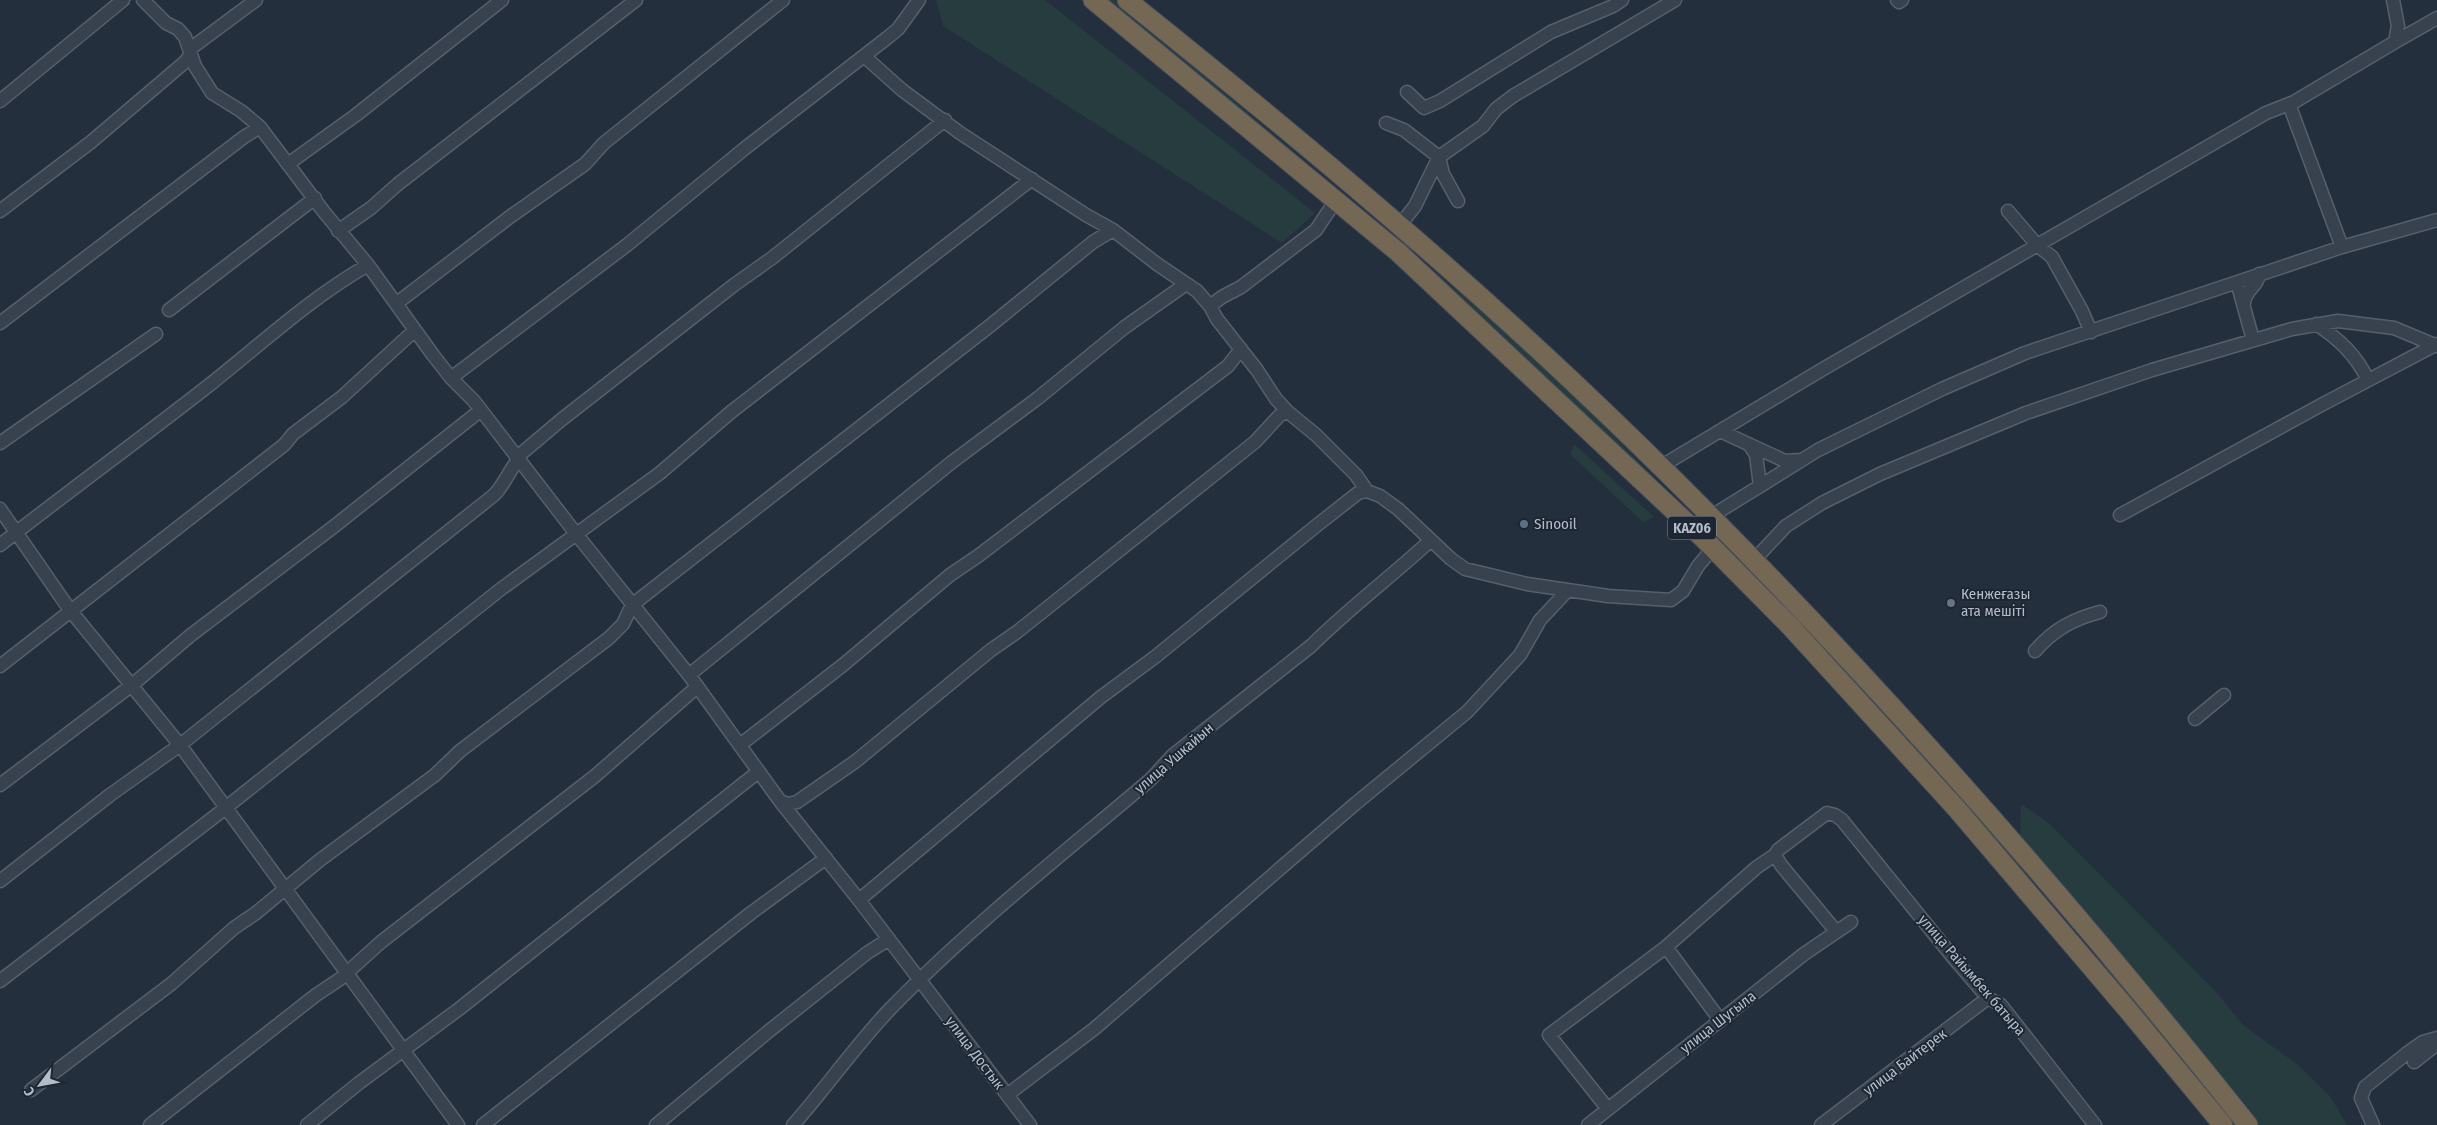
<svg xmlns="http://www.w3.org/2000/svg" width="2437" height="1125" viewBox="0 0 2437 1125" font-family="'Fira Sans Condensed',sans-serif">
	<rect width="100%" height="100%" fill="#242f3e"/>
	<path fill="#263c3f" d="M936,0H1045L1315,213L1282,243L943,26Z
		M1101,0H1115L1500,327L1569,391L1671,494L1545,380Z
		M1574,444L1654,517L1643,522L1570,454Z
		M2021,804L2049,823L2217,993L2244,1026L2298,1065L2330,1096L2347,1125H2251L2020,837Z"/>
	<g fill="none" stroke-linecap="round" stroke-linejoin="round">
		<defs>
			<path id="minor" d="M143,0L166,23L178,29L185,37L195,66L212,93L241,111L260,127L324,212L368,265L433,355L451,378L474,401L577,535L689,675L780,801L859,900L1030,1125
				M1897,0L1899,2L1902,0
				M2395,42L2437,18
				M190,49L256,0
				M864,56L902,90L960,133L1086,215L1113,230L1157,264L1197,291L1210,306L1217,319L1257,370L1276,399L1288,412L1316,435L1356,475L1367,491L1380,496L1398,509L1451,559L1465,569L1527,584L1608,596L1671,600L1683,591L1698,566L1713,548
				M1407,92L1424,108L1440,101L1551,32L1613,6L1622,0
				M0,101L123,0
				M2289,104L2342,247
				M1386,123L1404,130L1439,157L1443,174L1458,201
				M288,164L356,115L502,0
				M0,211L91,142L185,62L191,54
				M2008,211L2037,245L2052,257L2082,311L2091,332
				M1400,225L1415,206L1439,157L1483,126L1496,109L1513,96L1675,0
				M338,231L371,208L398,184L636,0
				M2237,282L2253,340
				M397,303L511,216L585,164L604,143L783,0
				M2244,304C2244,290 2258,287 2259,274
				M1210,306L1222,297L1241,287L1316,230L1336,200
				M169,310L315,198
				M0,323L244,137L260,127
				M2316,324C2339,339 2356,355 2368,380
				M451,378L627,245L744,149L887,38L898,29L919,0
				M1720,431L1785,461L1801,460
				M0,443L156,334
				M1749,444L1756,455L1760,486
				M516,458L561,420L734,285L772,258L945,120
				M1660,467L1823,369L2266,113L2294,102L2395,42L2398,26L2393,0
				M0,509L70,610L180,745L458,1125
				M2120,515L2323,404L2437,344
				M1710,517L1818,450L1942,389L2025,353L2342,247L2437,220
				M0,545C69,491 139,440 208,386C260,345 310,298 368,265
				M1754,560L1786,526L1822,503L1880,474L2026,413L2152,370L2292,329L2338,321L2394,328L2437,346
				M2035,651C2053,630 2073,619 2100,612
				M0,666L284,445L293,434L342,397L415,330
				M689,675L952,462L1038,398L1125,327L1186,284
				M2195,719L2224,695
				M740,745L843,665L950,575L978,556L1228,366L1241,349
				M0,785L132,685L191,635L332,528L481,410
				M780,801L788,804L797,802L856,761L991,650L1017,632L1255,442L1280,415L1288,412
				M0,881L110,795L180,745L494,495C504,485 509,471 518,460
				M859,900L1101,697L1155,657L1316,526L1358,493L1367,491
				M1835,930L1781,865L1775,855L1778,850L1827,813L1835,815L1842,820L1952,956L1988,998L2001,1005L2095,1125
				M1666,947L1720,1020
				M0,981L214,817L501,589L660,473L731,412L1032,179
				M2414,1062L2437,1044
				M31,1090L171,984L234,928L256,913L320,860L435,775L460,751L609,638L623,624L632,605L991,325L1093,242L1113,230
				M1007,1095L1094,1029L1355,804L1467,712L1520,655L1540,620L1568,590
				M1608,1109L1549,1035L1666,947L1757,867L1775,855
				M150,1125L316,995L340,979L381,942L595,776L697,687
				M307,1125L359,1083L459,1009L758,772
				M483,1125L751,913L826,858
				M656,1125L769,1031L867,953L889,939
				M793,1125C826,1088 855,1046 890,1009C971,926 1063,854 1151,779L1172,756L1311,646C1349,608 1392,576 1431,540
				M1588,1125L1804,954L1851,922
				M1821,1125L1988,998
				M2373,1125L2361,1098L2365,1087L2406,1054L2423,1042L2437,1038"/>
			<path id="highway" d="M1093,0L1398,252L1703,538L1790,626L1956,808L2127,1009L2223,1125
				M1127,0C1279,122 1429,246 1571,380C1816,611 2038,861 2248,1125"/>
		</defs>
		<use href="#minor" stroke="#565f6c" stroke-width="15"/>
		<use href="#highway" stroke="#434c59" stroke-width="21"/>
		<use href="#minor" stroke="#38414e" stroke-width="12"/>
		<use href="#highway" stroke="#746855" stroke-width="19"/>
	</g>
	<circle fill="#5c6f8a" stroke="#1d2633" stroke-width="2" cx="1524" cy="524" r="5"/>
	<circle fill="#6b7280" stroke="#1d2633" stroke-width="2" cx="1951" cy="603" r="5"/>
	<g text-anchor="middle" stroke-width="4" stroke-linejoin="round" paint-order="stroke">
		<rect fill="#1d2633" stroke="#878f9c" stroke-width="1" x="1668" y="516.5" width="48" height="23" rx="4"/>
		<g font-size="14" font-weight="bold" fill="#b4bcc9">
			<text x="1692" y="533">KАZ06</text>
		</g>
		<g font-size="15" fill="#b4bcc9" stroke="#1d2633" text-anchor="start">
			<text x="1534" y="529">Sinooil</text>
			<text x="1961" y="599">Кенжеғазы<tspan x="1961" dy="17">ата мешіті</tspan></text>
		</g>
		<g font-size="15" fill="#b4bcc9" stroke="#1d2633">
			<text transform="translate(1174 758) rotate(-41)" y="5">улица Ушкайын</text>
			<text transform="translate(1972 975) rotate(49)" y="5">улица Райымбек батыра</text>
			<text transform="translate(1718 1022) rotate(-38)" y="5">улица Шугыла</text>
			<text transform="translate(975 1053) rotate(53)" y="5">улица Достык</text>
			<text transform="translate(1905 1062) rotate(-37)" y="5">улица Байтерек</text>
		</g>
	</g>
	<g transform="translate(40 1085) rotate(238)" stroke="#1d2633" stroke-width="4" paint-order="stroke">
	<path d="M0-4L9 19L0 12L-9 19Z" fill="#b4bcc9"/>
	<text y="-8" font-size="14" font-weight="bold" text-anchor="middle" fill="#b4bcc9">С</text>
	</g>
</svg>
